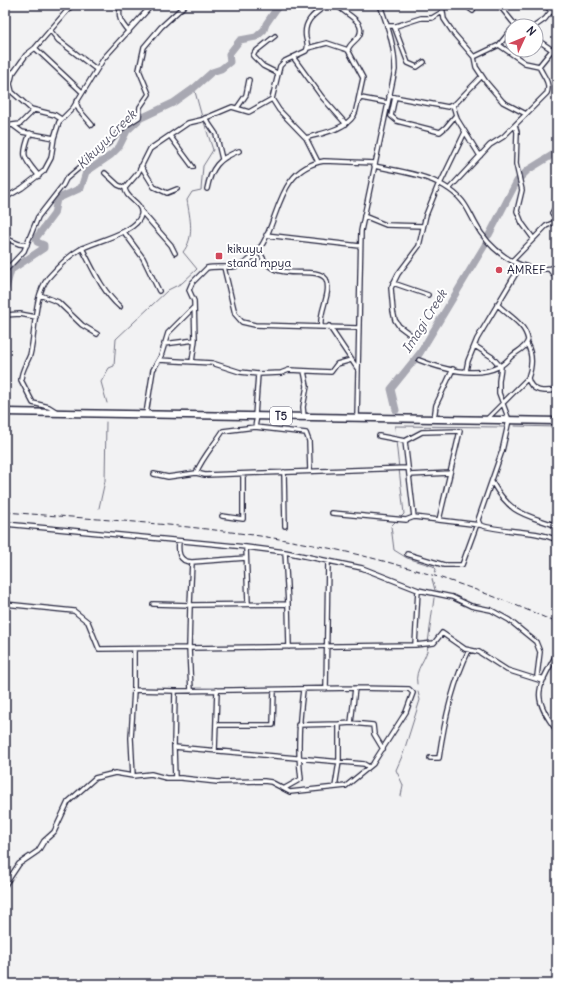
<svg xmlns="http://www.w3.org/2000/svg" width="562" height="989" viewBox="0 0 562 989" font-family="Delius,sans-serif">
	<rect width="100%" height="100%" fill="#f2f2f3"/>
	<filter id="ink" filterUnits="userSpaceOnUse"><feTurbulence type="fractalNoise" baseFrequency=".025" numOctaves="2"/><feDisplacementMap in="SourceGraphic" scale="8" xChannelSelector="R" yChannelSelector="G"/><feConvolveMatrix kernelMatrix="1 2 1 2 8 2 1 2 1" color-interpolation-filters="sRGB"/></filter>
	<g filter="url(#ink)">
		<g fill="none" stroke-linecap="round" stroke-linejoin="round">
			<path stroke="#727282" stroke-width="1" d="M194,88L202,117
				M107,403L101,382L109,368L114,366L116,339L168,290L182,283L197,269L183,252C195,237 190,219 187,200L192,192L201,190L203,166L213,150L204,122
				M515,426L557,427
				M396,438L395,426L505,427
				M396,441L404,514L400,518
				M99,508L105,481L106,422
				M396,521L391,526L394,550L407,558L433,566L436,569L435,573
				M432,579L435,590
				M428,643L434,598
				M417,684C414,668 427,660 428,646
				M401,796L403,785L396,770L403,754L420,700L418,692"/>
			<path stroke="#a8a8b2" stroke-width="7" d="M489,235L517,181L528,170L557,152
				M5,292L11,270L44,248V245L37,242L36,238L54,214L57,199L81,188L86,172L111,155L119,147L127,131L141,118L173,103L194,88L212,72L221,69L230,62L229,54L240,40L256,37L264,30L266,24L279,5
				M396,410L391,389L420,353L485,245"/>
			<defs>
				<path id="street" d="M121,5C117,17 121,23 129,32
					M337,5C344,14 367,21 359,36C356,41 349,44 348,50L363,78L358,101
					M442,5L444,19L454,34L474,57L476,67L486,82L503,102L526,114
					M465,5L473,11
					M499,5L516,26
					M545,5L552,12
					M387,26H396L421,18H432L442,12
					M394,26L408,63L417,67L424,62
					M535,26L545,19L556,5
					M50,30L58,40L96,69
					M275,36L255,52L253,56L263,66L277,73
					M536,39L557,53
					M499,45L525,63L539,66
					M35,48L82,92
					M308,48L327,43L348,50
					M293,57L322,97L346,124
					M474,57L499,45L512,29
					M13,72L10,84L12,92L31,109L55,115L61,119
					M5,78L14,72L26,55L35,48L72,5
					M389,96L448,107L456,103L482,76
					M395,97L391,116L397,121L440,132L446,127L456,115
					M76,102L79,110L92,125
					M453,105L457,119L480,156
					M237,108L246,95L249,80
					M205,118L216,134L222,159
					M515,125L517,132L516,164L522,190L517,211L522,223L533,238
					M5,126L20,124L34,110
					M14,126L22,132L54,138
					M30,133C21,157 23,157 39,176
					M170,136L193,167
					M306,138C322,133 345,130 354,115C358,109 355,103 361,98L388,103
					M318,162L306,138L279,110L272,99L280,66L285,61L306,51C309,47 307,43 306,38C303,21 314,14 327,5
					M141,166L154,187L167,193L177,189
					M374,166C397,171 424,174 444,186C469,201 467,212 481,233C498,257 527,275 557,267
					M105,173L118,185L125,188
					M440,184L465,132
					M207,189C211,168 219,158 239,151
					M449,189L490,145L503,137L547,93C551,82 542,75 539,66L552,50
					M5,198L22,188L44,171L51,158L54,138L59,122L73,108L104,58L152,5
					M557,205L552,213L557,220
					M141,211L171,245L175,253
					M364,216L386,225L423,226
					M124,232L143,258L159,291
					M266,235L360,246
					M5,238L19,244L27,245
					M82,248C93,269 102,291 120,307
					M259,248C269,289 313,262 326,279C332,294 319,310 321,326
					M512,261L546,226L557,221
					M224,267L235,314L242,322L255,325L358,328
					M549,269L557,279
					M5,271L24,251L38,217L63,185L66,179L110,142L125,126L139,117L140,107L149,94L139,70L144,47L161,27L185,5
					M393,283L428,295
					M40,295L58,302L82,325L97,334
					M5,315L20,314L36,317
					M329,326L357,368
					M415,338L399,326L395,320L393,311L391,288L398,274L419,246L426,215L439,183
					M164,344L195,340
					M527,344C533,355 532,367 528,378C531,393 545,392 557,390
					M475,346L492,357L501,367L499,381V393L509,420L502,451L478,520L480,525C505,533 533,529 557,540
					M159,360L212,363L240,372L258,374L281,373L289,370L331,372L337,364L351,360
					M419,360C441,369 476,378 498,367C504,365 508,359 513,355C518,351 526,348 528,340C525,323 508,316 497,304
					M192,362L195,340L194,301L189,290L192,283L207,268C219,265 232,270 243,264C284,241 267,171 324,161L375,163
					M466,371L468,361L477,339L521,265
					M57,412L49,407L33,403L21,380C21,371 27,363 30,355C36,332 33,297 48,278C57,268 67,257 79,250C94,241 137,233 141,215C144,203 125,199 125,188L138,173L150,149L188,123L201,120L232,107L249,112L272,99
					M146,414L153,370L161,356L168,333L193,308
					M255,416L258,374
					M304,417L303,407L307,386L304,371
					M357,418L361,231L395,70C395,47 388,27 380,5
					M434,419L436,405L453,369
					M487,419L528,378
					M255,427L257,416
					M379,436L405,441L422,432L460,431L439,520
					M405,441L414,517
					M310,471L309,441L306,433L255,427L223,431C214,445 202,458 196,473L205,475L408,468
					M284,472L285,526
					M154,474L168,477L196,473
					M409,475L450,473
					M492,482C511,515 524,514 557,526
					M332,513L406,520L414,517L480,525
					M222,516L243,519V474
					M5,524L246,547L285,552L362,568L418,590L452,597L471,606L491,610L509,620L536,642L540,652L537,676L544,679
					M179,541C178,551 178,562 192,562
					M246,547L248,604
					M285,552L288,604L190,605L189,648L415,645L434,643L442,633L465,649L479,652L507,670L542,681
					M407,554L444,565H462L477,524
					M5,604L74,611L88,622L99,649L189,648L191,691
					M153,604L190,605L192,562L246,558
					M288,604L289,647
					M415,645L418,590
					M134,649V690
					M557,653C538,689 530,695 557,731
					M326,689L328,561
					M351,723L373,725L374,734L383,749
					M339,724L351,723L355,688
					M216,725H273L274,690
					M298,725L339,724V762L335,787
					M174,747L175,778
					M215,751L217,690
					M430,758H439C444,722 453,683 469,650
					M133,776L131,738L134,690L175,691
					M285,788L301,779C297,748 299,720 303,690
					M5,885L19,864L38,851L44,841L54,832L68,802L95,778L115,773L133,776L151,774L166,778H181L217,782L264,781L271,782L290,792L346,786L373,764L374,762L406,712L413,693L409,689L355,688L175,691L174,747L364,764L369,767"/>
				<path id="highway" d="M5,412L557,421"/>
			</defs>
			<use href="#street" stroke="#22223b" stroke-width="6"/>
			<use href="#highway" stroke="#22223b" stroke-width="9"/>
			<use href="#street" stroke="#fff" stroke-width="3.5"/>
			<use href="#highway" stroke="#fff" stroke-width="6"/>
			<path stroke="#22223b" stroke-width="1" stroke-dasharray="6 3" stroke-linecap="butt" d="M5,512C94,519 185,524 273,538C371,553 467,582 557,623"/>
		</g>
	</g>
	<g fill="#d1495b" stroke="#fff" stroke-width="1.5">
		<rect x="215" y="252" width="8" height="8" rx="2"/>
		<circle cx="499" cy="270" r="4"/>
	</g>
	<g text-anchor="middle" stroke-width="4" stroke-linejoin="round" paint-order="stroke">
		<rect fill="#fff" stroke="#646476" stroke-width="1" x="270" y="407" width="22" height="18" rx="3"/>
		<g font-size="11" font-weight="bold" fill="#22223b">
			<text x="281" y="420">T5</text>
		</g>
		<g font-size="12" fill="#22223b" stroke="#fff" text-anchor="start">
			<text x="227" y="253">kikuyu<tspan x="227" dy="14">stand mpya</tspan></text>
			<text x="507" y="274">AMREF</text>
		</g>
		<g font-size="13" font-style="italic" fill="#58586b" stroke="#fff">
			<text transform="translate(106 139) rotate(-45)" y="5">Kikuyu Creek</text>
			<text transform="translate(424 321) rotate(-58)" y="5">Imagi Creek</text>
		</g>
	</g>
	<rect width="562" height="989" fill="none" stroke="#fff" stroke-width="20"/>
	<rect x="10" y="10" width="542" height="969" fill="none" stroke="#22223b" stroke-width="1.5" filter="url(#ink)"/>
	<g transform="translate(524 38) rotate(46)"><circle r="19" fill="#ffffff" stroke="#a7a7b1"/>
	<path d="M0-3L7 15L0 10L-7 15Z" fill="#d1495b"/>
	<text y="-6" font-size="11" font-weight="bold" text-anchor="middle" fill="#22223b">N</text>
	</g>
</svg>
